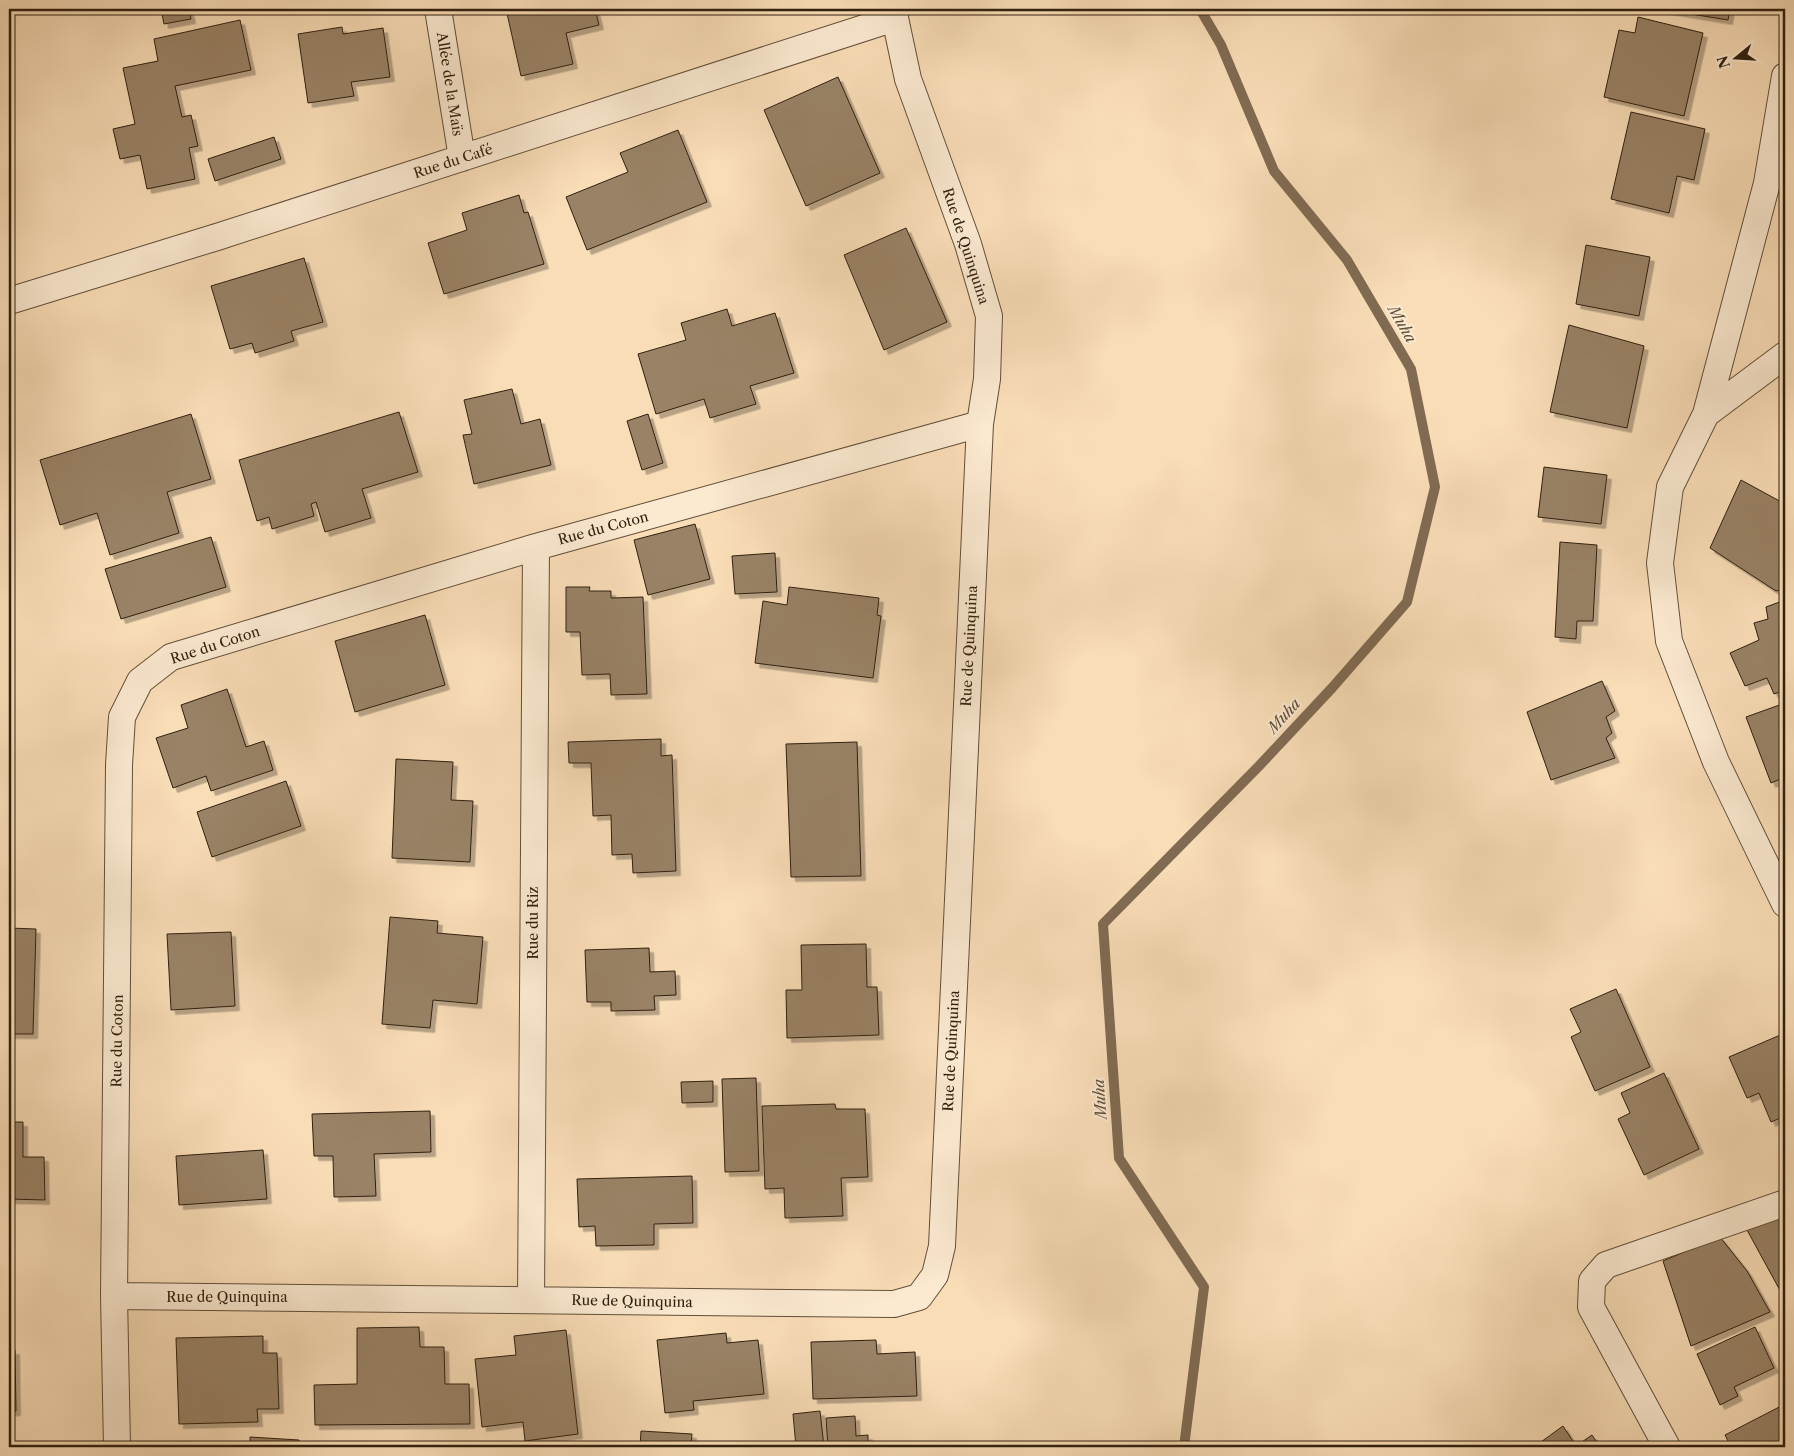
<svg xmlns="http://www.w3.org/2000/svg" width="1794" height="1456" viewBox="0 0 1794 1456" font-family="'Libre Caslon Text',serif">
	<defs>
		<filter id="shadow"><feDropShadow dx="4.5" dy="4.5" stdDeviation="0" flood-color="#0004"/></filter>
	</defs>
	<rect width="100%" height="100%" fill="#f9ddb7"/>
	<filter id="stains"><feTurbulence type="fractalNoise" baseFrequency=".004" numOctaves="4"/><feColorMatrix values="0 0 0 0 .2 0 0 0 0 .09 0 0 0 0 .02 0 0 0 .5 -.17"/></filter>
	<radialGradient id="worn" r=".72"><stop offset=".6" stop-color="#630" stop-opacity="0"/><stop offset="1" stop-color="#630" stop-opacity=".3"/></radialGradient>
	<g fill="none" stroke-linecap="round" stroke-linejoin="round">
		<path stroke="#806b52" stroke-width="10" d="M1184,1447L1204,1287L1119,1158L1103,924L1259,766L1332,688L1407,602L1435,487L1411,369L1347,260L1274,171L1221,45L1200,9"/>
	</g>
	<path fill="#998266" stroke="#30200f" filter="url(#shadow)" d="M161,9H189L191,19L164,24Z
		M506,9H595L599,25L566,33L573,64L521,76Z
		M1660,9H1730L1728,20Z
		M1638,17L1703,33L1684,116L1604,97L1619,30L1635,33Z
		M240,20L251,70L175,86L182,117L191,115L198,146L189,148L195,179L147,189L140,155L120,159L113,129L135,124L123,68L158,61L154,39Z
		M342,27L343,34L383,28L390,77L351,82L354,96L308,103L298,34Z
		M838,77L880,173L806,206L764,110Z
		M1631,112L1705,129L1694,180L1677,176L1669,213L1611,199Z
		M678,130L707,202L587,250L566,197L628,172L620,153Z
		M274,137L281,159L215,181L208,159Z
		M519,195L524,213L528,212L544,264L444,294L428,243L467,230L462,213Z
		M906,228L947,322L884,350L844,255Z
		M1586,245L1650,257L1639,316L1576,304Z
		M304,258L323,322L291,331L294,341L255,353L252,343L230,349L211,286Z
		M727,309L732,326L775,313L794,373L750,386L756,404L710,418L704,399L656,414L638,354L686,340L681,323Z
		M1569,325L1644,346L1627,428L1550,412Z
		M512,389L521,424L540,419L551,465L474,484L463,435L472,434L464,400Z
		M399,412L418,472L362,489L371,518L325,532L316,502L311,504L314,516L272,529L269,517L257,521L239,460Z
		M191,414L211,479L167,492L179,533L110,555L97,513L60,525L40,460Z
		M648,414L663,463L642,470L627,421Z
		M1544,467L1607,475L1601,524L1538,517Z
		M1741,480L1785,504V589L1776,591L1710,548Z
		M695,524L710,579L648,595L634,540Z
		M211,537L226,587L121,619L105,569Z
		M1560,542L1597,545L1593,621H1577L1576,639L1555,637Z
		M775,553L777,592L735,594L732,556Z
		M566,587H590L589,591H611V598L643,597L647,694L611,695L610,674L582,675L580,632H566Z
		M789,587L879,598L877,615L881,616L873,678L755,663L763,601L787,605Z
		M1785,600V690L1774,694L1767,678L1745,686L1730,653L1759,640L1754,623L1768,619L1766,607Z
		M425,615L445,685L355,712L335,641Z
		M1602,681L1615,711L1606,717L1612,733L1606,738L1615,758L1551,780L1527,712Z
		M227,689L246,747L264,741L273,770L211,791L206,776L173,788L156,738L188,728L181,705Z
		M1785,703V777L1771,783L1746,717Z
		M661,739V756L672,755L676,871L633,873L632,854L612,855L611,815L593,816L591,763H569L568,742Z
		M857,742L861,876L791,877L786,744Z
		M396,759L453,762L451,800L473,801L470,862L392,858Z
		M286,781L301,826L212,857L197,812Z
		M390,917L438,921L437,933L483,937L477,1004L433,1000L430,1028L382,1024Z
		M9,928L36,929L33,1034H9Z
		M231,932L235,1006L171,1010L167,934Z
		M866,944L867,987H877L879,1035L787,1038L786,990H802L801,945Z
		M649,948L650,972L675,971L676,995L654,996L655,1010L611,1011V1002H587L585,950Z
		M1616,989L1650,1067L1595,1091L1571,1037L1581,1032L1570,1009Z
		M1785,1033V1116L1771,1122L1759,1093L1747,1098L1729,1057Z
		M1664,1073L1699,1149L1644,1175L1618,1119L1630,1113L1621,1093Z
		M756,1078L759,1171L725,1172L722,1079Z
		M713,1081V1102L682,1103L681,1082Z
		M835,1104L836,1109H865L868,1177L841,1178L843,1216L785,1218L784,1188L765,1189L762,1106Z
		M430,1111L431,1152L374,1154L376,1196L334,1197L333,1156H314L312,1114Z
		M9,1122H23V1157H44L45,1200L9,1199Z
		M263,1150L267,1199L179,1205L176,1156Z
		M692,1176L693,1223L654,1224V1245L596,1246L595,1226L579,1227L577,1179Z
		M1785,1209V1293L1782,1294L1747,1230Z
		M1720,1237L1747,1271L1770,1312L1691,1346L1663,1261Z
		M419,1327L420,1347H444L445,1384H469L470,1424L315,1425L314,1385L357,1384V1328Z
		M1755,1327L1774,1368L1734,1387L1738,1396L1720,1405L1697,1354Z
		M566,1330L578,1434L525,1441L523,1422L482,1427L475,1359L516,1355L514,1336Z
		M726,1333L727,1343L758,1340L764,1394L693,1401L694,1410L665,1413L657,1340Z
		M263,1336V1353H277L279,1409H257L258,1422L179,1424L176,1338Z
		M876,1340L877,1354L915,1352L917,1396L813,1399L811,1342Z
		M9,1350H15L16,1411L9,1412V1440Z
		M1785,1404V1447H1731L1725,1435Z
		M820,1411L824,1447H796L793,1414Z
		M855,1416L856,1436L868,1435V1447H828L826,1418Z
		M1563,1426L1576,1446L1592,1435L1600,1447H1534Z
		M641,1431L692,1434L691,1447H640Z
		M250,1437L299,1440L298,1447H250Z"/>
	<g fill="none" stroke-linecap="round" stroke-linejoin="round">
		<defs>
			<path id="street" d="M438,9L462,158
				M9,301L217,237L895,18
				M1785,355L1706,414L1670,487L1660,563L1669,641L1716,762L1785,904
				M1706,414L1767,183L1785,76
				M114,1296L894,1304L919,1297L935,1275L942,1246L980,424L987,379L989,316L968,244L908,79L895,18V9
				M531,1300L536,547
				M117,1447L114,1296L119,765L122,717L140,681L171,657L536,547L980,424
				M1667,1447L1591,1307L1592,1281L1606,1265L1785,1203"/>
		</defs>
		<use href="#street" stroke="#624f39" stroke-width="28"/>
		<use href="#street" stroke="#fbe9d0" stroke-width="26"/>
	</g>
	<g text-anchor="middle" stroke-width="4" stroke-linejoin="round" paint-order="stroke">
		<g font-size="14" fill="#30200f" stroke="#fbe9d0">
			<text transform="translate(450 84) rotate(81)" y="5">Allée de la Maïs</text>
			<text transform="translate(453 161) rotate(-18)" y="5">Rue du Café</text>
			<text transform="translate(966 246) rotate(72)" y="5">Rue de Quinquina</text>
			<text transform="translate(603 528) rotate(-15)" y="5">Rue du Coton</text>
			<text transform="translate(215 645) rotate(-18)" y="5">Rue du Coton</text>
			<text transform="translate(969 646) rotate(-87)" y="5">Rue de Quinquina</text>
			<text transform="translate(533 923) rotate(-90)" y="5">Rue du Riz</text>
			<text transform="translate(117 1041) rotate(-89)" y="5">Rue du Coton</text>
			<text transform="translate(951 1051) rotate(-87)" y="5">Rue de Quinquina</text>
			<text x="227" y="1302">Rue de Quinquina</text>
			<text transform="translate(632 1301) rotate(1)" y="5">Rue de Quinquina</text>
		</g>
		<g font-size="15" font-style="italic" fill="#5f4c36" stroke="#fbe9d0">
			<text transform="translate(1402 324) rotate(60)" y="5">Muha</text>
			<text transform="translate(1284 716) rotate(-48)" y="5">Muha</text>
			<text transform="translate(1100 1099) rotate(-94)" y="5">Muha</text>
		</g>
	</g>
	<rect width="1794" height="1456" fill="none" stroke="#f9ddb7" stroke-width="30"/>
	<rect x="10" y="10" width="1774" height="1436" fill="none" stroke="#30200f" stroke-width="2.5"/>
	<rect x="15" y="15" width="1764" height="1426" fill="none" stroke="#30200f"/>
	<g transform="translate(1736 58) rotate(252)" stroke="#fbe9d0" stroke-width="4" paint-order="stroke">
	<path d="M0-4L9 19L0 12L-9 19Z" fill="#30200f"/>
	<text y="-8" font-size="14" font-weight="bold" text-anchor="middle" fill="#30200f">N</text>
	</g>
	<rect width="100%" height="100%" filter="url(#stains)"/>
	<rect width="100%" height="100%" fill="url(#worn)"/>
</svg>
